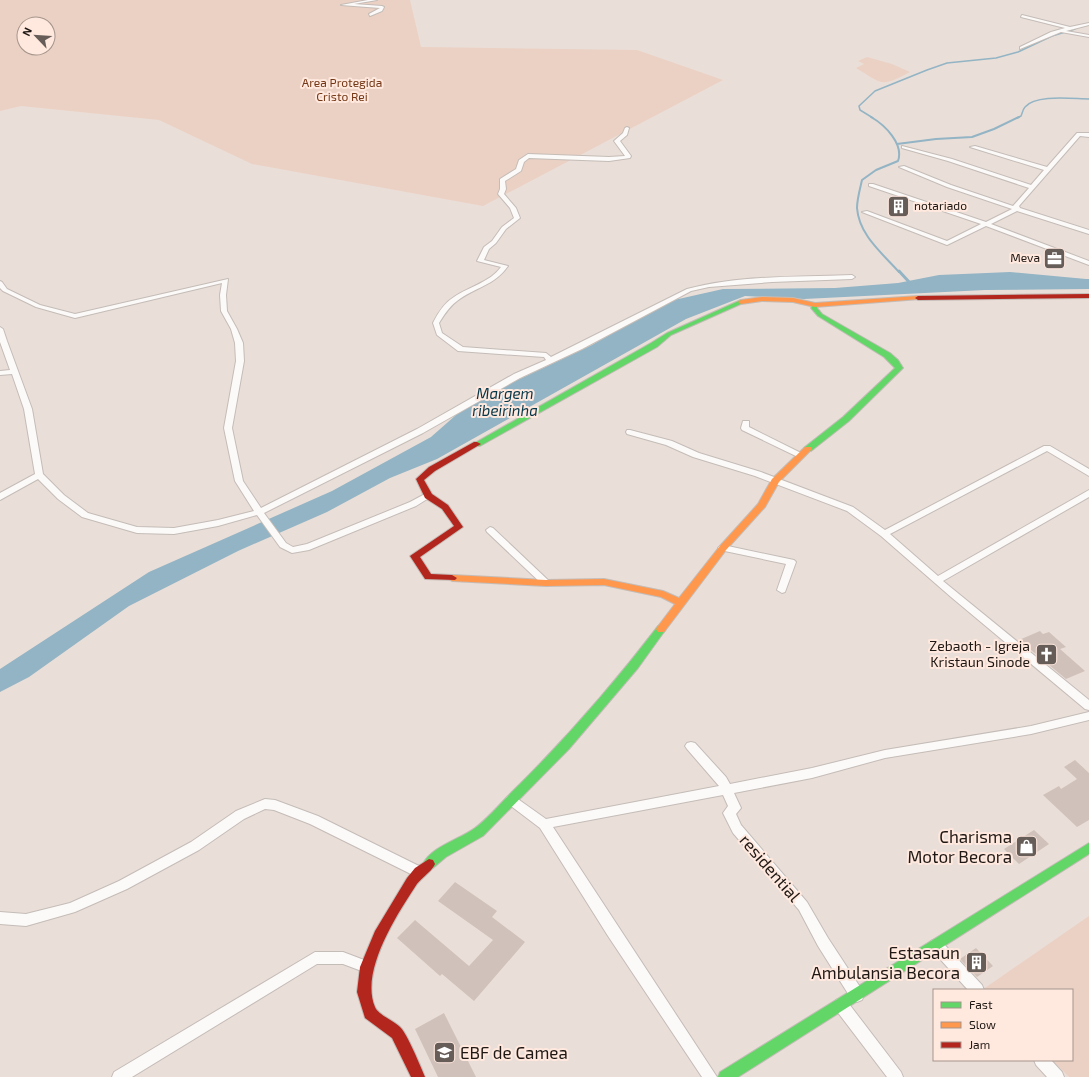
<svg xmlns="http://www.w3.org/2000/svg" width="1089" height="1077" viewBox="0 0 1089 1077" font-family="'Exo 2',sans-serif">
	<rect width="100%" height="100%" fill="#eaded8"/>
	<path fill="#ebd1c4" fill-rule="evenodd" d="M0,0H410L421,47L637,50L723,80L483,206L252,164L159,120L21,106L0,111ZM24,24H48V48H24Z
		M867,57L892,64L910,72C880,88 883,84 856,68L864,64L858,61Z
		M1089,916V1077H1069L1052,1060H1072V990H982Z"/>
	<path fill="#92b4c4" d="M1010,272L1086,279H1089V289L985,290L804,299L745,296L686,319L437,459L390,478L327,512L238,551L129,606L29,677L0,692V669L149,572L332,491L431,437L456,415L496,390L592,345L640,317L674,300L723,289L835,288L898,283L939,275Z"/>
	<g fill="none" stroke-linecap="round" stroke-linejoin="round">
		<path stroke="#92b4c4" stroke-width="1.5" d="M873,118L860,110L859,106L875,91L927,70L947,63L996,58L1018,52L1052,36L1075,29
			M1017,118L1021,116C1022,114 1023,109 1025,107C1036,94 1073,99 1089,99"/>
		<path stroke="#92b4c4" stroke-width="2" d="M871,117C885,125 904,144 898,161L876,170L862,180C860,189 857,199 857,208C859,235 882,253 899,272
			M897,144L936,139L972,137L994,129L1019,117"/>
		<path stroke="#92b4c4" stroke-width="3" d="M899,271L910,283"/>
	</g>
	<path fill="#d0c1ba" d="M1040,631L1043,634L1049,632L1066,647L1060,649L1085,671L1066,679L1019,640Z
		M1075,760L1089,773V820L1077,827L1043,795L1059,786L1061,789L1077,779L1064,767Z
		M1034,830L1049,844L1019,864L1004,849Z
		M455,882L497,911L492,917L525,942L474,1001L442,974L440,976L397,938L415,920L469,966L493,940L438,901Z
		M976,948L993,966L977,977L960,959Z
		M444,1013L476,1077H438L415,1029Z"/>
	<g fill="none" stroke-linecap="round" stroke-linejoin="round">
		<defs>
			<path id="street" d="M368,0H377L354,4L382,6L384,7L382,11L370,16L369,14L380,8L341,5Z
				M1022,15L1070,27L1089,23V25L1066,31L1089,35V37L1061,32L1020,49V47L1051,32L1065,28L1021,17Z
				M627,127L629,128L627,135L620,141L631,156L630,158L609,161L529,158L524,162L521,171L505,181L506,189L504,194L516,208L520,218L506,229L496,243L489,249L484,260L508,266C494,286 475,287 457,301C449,307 444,315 439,323L442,333L463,347L546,353L551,357L687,289C740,275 797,277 852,275L855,277L852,279L772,282L709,287L691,291L582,349L520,378L423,433L264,513L286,543L293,547L307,544L410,502L425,494H431L432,496L416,506L309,550L292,553L280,547L257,515L218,526L174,534L137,533L82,517L58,499L38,479L0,500V493L35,474L24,409L12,374L0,375V371L10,370L0,342V327L3,329L7,341L32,409L43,474L64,495L88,513L137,527L174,528L218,520L254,511L235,481L224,428L236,361L235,343L231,329L221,311L220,295L222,283L75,318L36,307L3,291L0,288V281L2,282L7,289L40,305L75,314L228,279L226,295L227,311L237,329L243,343L244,361L232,428L243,481L261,508L417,429L514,374L546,360L544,357L458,351L437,335L433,323C438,313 444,303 454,297C470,286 489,283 501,267L477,261L484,247L492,241L502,227L514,218L510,208L498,194L500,189V179L516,169L519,160L528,154L609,157L625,156L614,141L623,133L625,128Z
				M1077,133H1089V137L1080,136L1019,206L1020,208L1089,230V234L1017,211L991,224L1089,261V265L986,226L947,245L862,212L867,211L947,241L981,224L869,186V184H873L986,222L1012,209L947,187L899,167L904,166L951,185L1013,206L1029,188L948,161L902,148V146L952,159L1031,185L1044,170L970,147L975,146L1047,167Z
				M743,421H749V427L805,455L801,457H798L742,430L741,428Z
				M627,430H630L672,441L699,453L761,472L853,507L885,530L1044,446H1050L1089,469V476L1047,451L890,534L938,576L1089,490V497L943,581L1089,700V710L1085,709L951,597L881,536L847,511L755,476L693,457L666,445L627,434L626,432Z
				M490,527L493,528L549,581L551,583L549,585H543L487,532L486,530Z
				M723,545L794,560L796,562L785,592L782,593L777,590L786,564L720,550L718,548L720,546Z
				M1089,712V720L1031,734L885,758L812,778L734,793L741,808L736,814L741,825L807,902L828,938L862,990L864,995L862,1000L857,1002L852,1000L818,946L799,910L733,833L723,813L728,806L723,795L553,827L717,1077H702L608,936L540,828L507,803L505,800L507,797L511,795L515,797L546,819L719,786L687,749L685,746L687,743L691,742L695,743L726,777L730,784L812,768L885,750L1031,726Z
				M265,799L275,800L318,816L423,868L425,872L423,876L419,877L415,876L310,824L274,810L265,809L244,819L199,850L127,889L75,912L26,926L0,924V912L26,914L70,903L119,881L191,842L236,811Z
				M936,939L941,941L982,985L984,990H968L931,949L930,945L931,941Z
				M315,952H343L372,963L374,967L372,971L367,973L343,964H317L132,1077H112L114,1072Z
				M841,998L846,1000L901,1072L903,1077H887L836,1010L834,1005L836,1000Z
				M1034,1060H1051L1062,1072L1064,1077H1047L1036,1065Z"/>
			<path id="fast" d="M741,300L744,302L743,303L671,335L657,347L480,446H477L473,444L651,343L667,333Z
				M815,303L817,304V308L822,314L890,353L898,360L903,368L849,421L811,451H808L804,449L805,447L843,417L895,368L884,357L818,316L811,308L813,304Z
				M661,625L664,626L666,629L638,668L569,749L483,836L446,857L433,868L429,869L425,868L423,864C431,847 460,839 475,828C489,818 506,797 520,784C570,734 615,682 658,626Z
				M1089,843V854L738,1077H718L720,1072Z"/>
			<path id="slow" d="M918,296L921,298L920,299L815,307L793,302L762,301L741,304L738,302L741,300L762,297L793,298L815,303Z
				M805,447H811L812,449L779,482L765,507L726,550L664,632H658L656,629L675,604L661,597L604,585L546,586L452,581L447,578L452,575L546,580L604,579L663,591L679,598L720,546L758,504L772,479Z"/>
			<path id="jam" d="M1089,294V298L918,300L915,298L918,296Z
				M474,442H477L481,444L435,471L424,480L432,494L448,505L463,527L420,557L431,574L452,575L457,578L455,580L425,579L410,556L454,526L442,509L425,498L416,479L429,467Z
				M429,859L433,860L435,864C431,873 420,878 415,887C396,916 360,972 375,1007C378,1015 395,1021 401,1028C407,1034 421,1067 425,1077H411L392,1038L365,1018L357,992L360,967L375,931L407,878L415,868Z"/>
		</defs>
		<use href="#street" stroke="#c4bcb7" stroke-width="2"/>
		<use href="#fast" stroke="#c4bcb7" stroke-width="2"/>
		<use href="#slow" stroke="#c4bcb7" stroke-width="2"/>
		<use href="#jam" stroke="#c4bcb7" stroke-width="2"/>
		<use href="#street" fill="#fcfaf9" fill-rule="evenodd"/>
		<use href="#fast" fill="#63d668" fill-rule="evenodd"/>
		<use href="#slow" fill="#ff974d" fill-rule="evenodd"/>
		<use href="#jam" fill="#b3261e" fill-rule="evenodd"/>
	</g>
	<defs>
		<symbol id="building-square" viewBox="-11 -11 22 22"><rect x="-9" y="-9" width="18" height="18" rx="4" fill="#665d59" stroke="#ffe8de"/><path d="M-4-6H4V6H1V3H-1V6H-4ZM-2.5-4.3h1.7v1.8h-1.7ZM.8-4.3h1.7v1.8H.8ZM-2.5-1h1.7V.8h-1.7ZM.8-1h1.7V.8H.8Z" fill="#fff"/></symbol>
		<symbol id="office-square" viewBox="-11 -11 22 22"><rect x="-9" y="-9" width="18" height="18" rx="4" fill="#665d59" stroke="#ffe8de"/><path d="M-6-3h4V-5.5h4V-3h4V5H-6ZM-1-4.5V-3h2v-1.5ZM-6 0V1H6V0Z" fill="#fff"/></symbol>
		<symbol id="church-square" viewBox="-11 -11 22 22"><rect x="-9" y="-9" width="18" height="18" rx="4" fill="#665d59" stroke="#ffe8de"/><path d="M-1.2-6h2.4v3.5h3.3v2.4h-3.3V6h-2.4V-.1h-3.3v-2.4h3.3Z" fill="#fff"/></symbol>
		<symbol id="shop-square" viewBox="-11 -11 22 22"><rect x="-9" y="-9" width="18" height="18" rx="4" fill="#665d59" stroke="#ffe8de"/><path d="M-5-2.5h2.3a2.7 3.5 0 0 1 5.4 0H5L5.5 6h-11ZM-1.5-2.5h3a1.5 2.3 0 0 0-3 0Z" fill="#fff"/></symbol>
		<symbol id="school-square" viewBox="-11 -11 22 22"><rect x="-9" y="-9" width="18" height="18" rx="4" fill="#665d59" stroke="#ffe8de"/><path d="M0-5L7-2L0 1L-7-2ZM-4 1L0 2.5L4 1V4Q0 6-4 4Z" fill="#fff"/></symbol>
	</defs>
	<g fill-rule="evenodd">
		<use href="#building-square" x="886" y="194" width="25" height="25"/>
		<use href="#office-square" x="1042" y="246" width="25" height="25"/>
		<use href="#church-square" x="1034" y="642" width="25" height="25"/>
		<use href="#shop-square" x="1014" y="834" width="25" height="25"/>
		<use href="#building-square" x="964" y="950" width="25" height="25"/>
		<use href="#school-square" x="432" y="1040" width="25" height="25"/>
	</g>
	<g text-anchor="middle" stroke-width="4" stroke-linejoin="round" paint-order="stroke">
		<g font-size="12" fill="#753816" stroke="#ffe8de">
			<text x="342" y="87">Area Protegida<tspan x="342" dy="14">Cristo Rei</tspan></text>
		</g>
		<g font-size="12" fill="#1f1814" stroke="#ffe8de" text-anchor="start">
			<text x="914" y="210">notariado</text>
			<text x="1040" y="262" text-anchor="end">Meva</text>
		</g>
		<g font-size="14" fill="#1f1814" stroke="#ffe8de" text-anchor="end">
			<text x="1030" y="651">Zebaoth - Igreja<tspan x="1030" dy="16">Kristaun Sinode</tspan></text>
		</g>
		<g font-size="15" font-style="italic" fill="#053648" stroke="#ffe8de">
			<text x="505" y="399">Margem<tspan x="505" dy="17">ribeirinha</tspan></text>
		</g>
		<g font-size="17" fill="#1f1814" stroke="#ffe8de" text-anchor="end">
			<text x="1012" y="843">Charisma<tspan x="1012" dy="20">Motor Becora</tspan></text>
			<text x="960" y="959">Estasaun<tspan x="960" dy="20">Ambulansia Becora</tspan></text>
			<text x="460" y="1059" text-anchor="start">EBF de Camea</text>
		</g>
		<g font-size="17" fill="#1f1814" stroke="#ffe8de">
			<text transform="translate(770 868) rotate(49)" y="6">residential</text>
		</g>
	</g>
	<rect x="933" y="989" width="140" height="72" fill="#ffe8de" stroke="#a5958d"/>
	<rect x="941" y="1002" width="20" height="6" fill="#63d668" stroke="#a5958d"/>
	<text x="969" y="1009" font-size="12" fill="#1f1814">Fast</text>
	<rect x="941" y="1022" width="20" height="6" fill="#ff974d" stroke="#a5958d"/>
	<text x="969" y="1029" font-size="12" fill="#1f1814">Slow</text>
	<rect x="941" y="1042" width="20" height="6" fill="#b3261e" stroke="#a5958d"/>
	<text x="969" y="1049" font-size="12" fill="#1f1814">Jam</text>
	<g transform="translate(36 36) rotate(295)"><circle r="19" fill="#ffe8de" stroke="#a5958d"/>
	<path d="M0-3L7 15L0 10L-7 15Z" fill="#665d59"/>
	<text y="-6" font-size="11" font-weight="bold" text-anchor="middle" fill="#1f1814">N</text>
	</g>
</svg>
